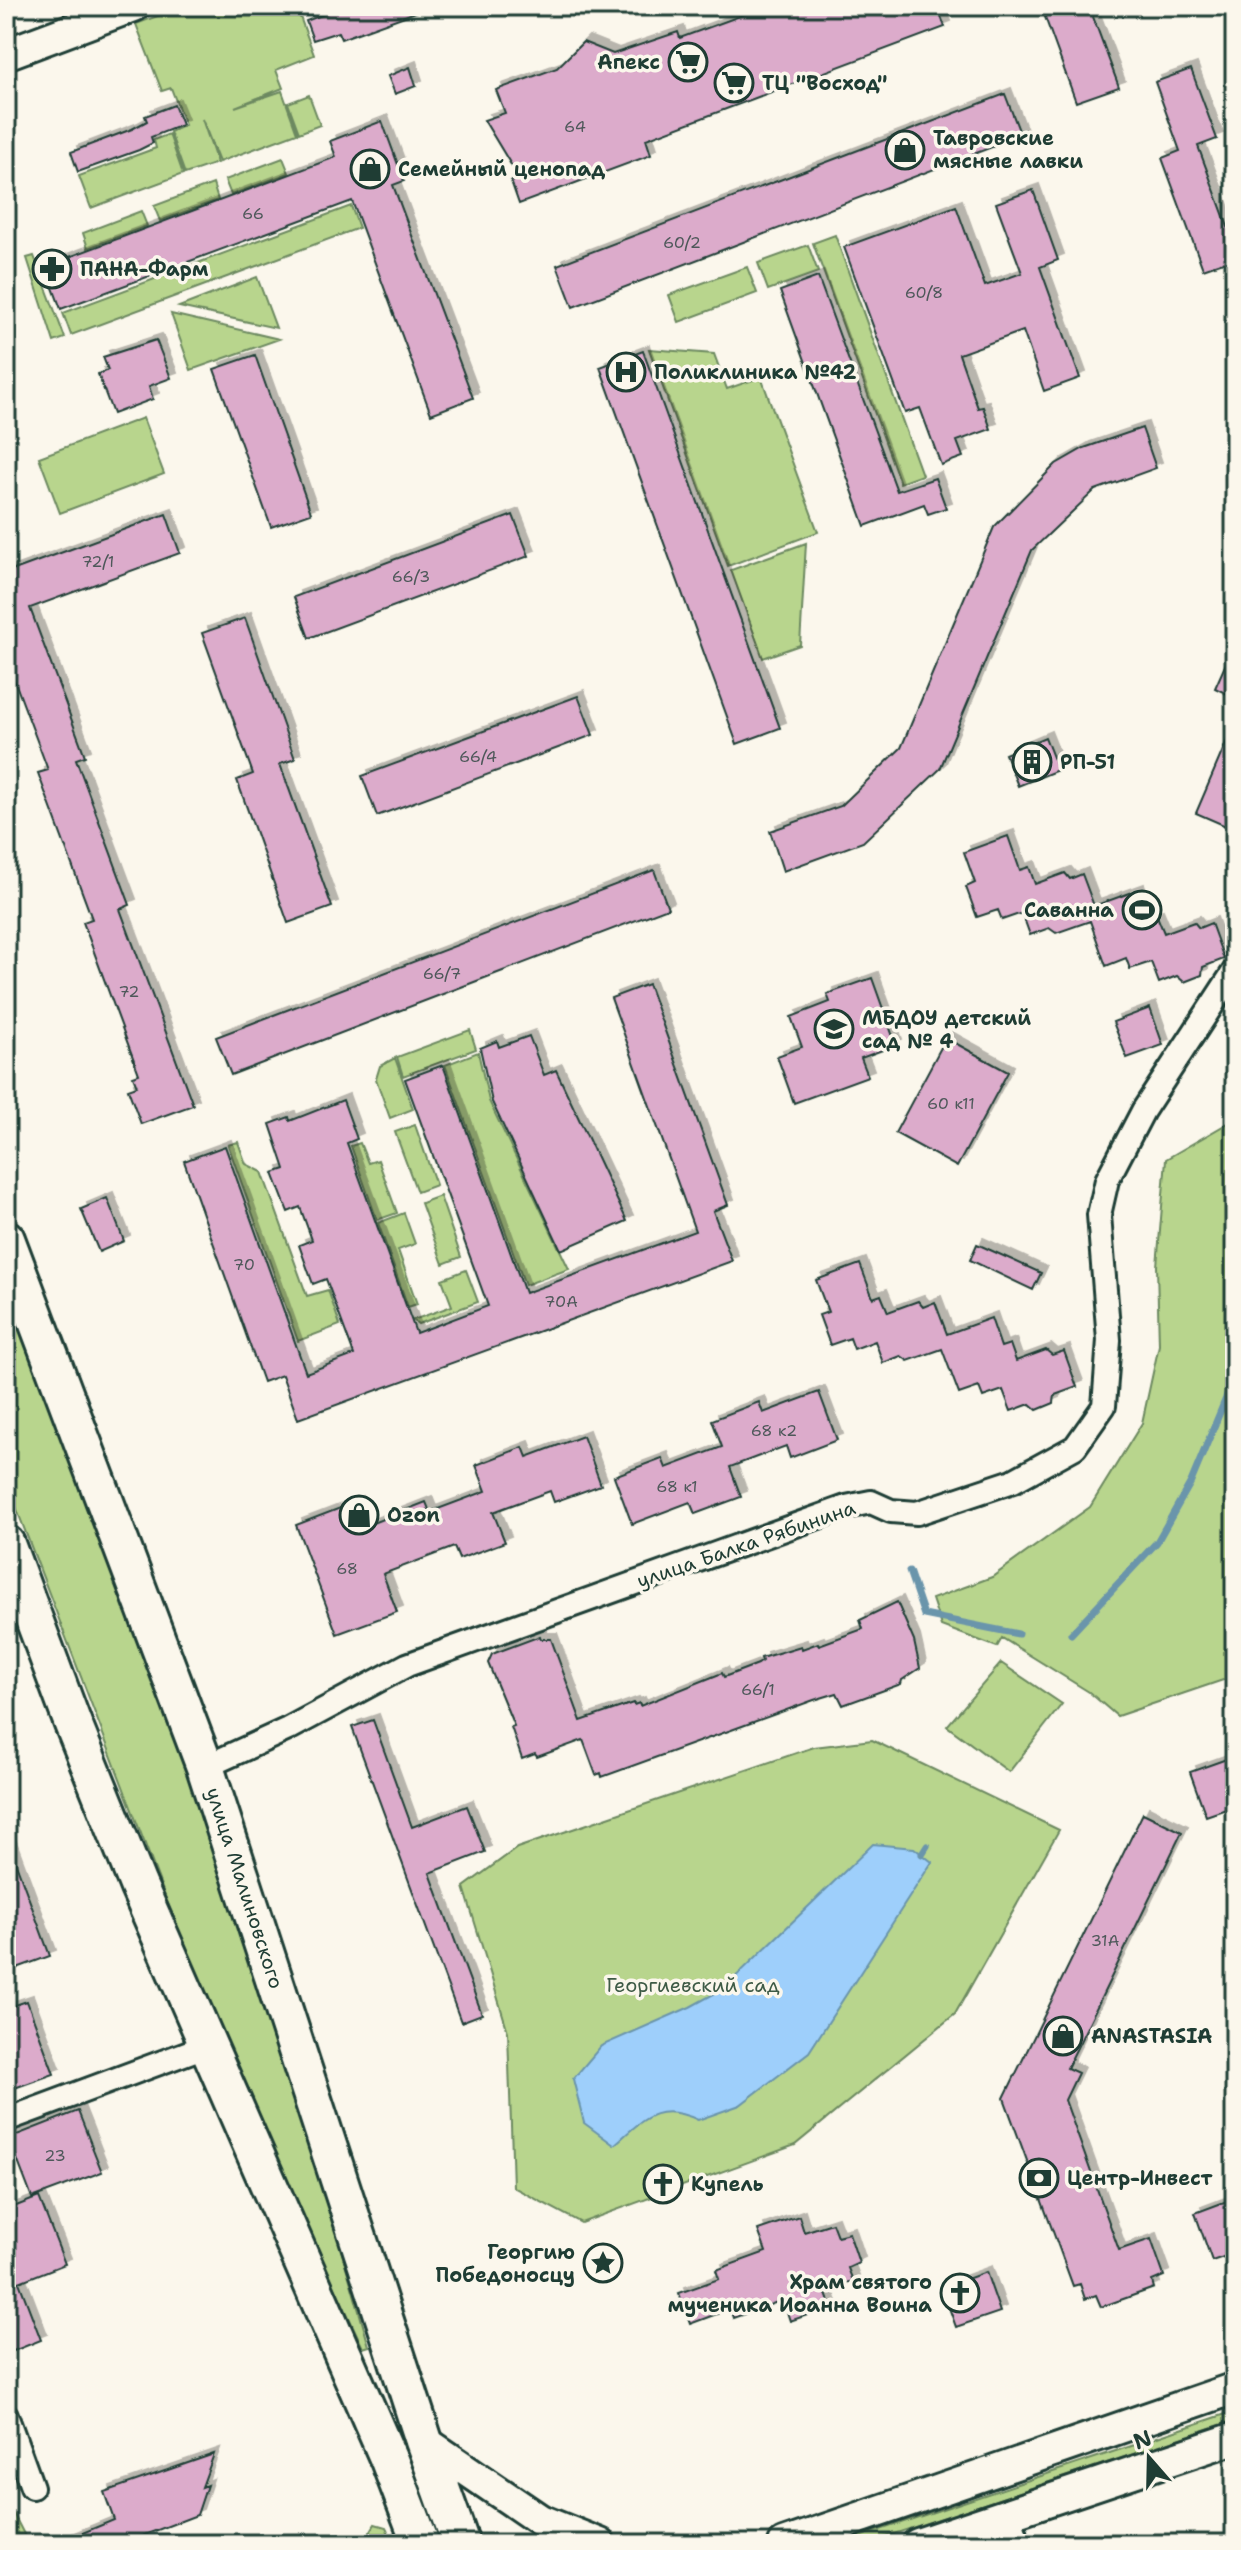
<svg xmlns="http://www.w3.org/2000/svg" width="1241" height="2550" viewBox="0 0 1241 2550" font-family="'Shantell Sans',sans-serif">
	<defs>
		<filter id="shadow"><feDropShadow dx="6" dy="-6" stdDeviation="0" flood-color="#0004"/></filter>
	</defs>
	<rect width="100%" height="100%" fill="#fbf7ec"/>
	<filter id="ink" filterUnits="userSpaceOnUse"><feTurbulence type="fractalNoise" baseFrequency=".0125" numOctaves="2"/><feDisplacementMap in="SourceGraphic" scale="16" xChannelSelector="R" yChannelSelector="G"/><feConvolveMatrix kernelMatrix="1 2 1 2 8 2 1 2 1" color-interpolation-filters="sRGB"/></filter>
	<g filter="url(#ink)">
		<path fill="#b8d58d" stroke="#6c8960" stroke-width="2" d="M184,6H296L314,55L276,70L283,88L235,107L282,91L297,133L219,162L202,119L217,163L185,174L170,132L185,125L171,88L162,91L136,24Z
			M309,95L320,125L299,133L288,103Z
			M169,134L183,174L91,208L79,176L156,148L154,140Z
			M283,158L289,173L231,195L225,180Z
			M213,184L218,200L160,221L154,206Z
			M351,206L359,228L71,335L63,313Z
			M141,211L147,226L88,248L83,233Z
			M835,235L922,475L900,483L813,243Z
			M808,245L818,272L768,290L758,263Z
			M34,256L65,338L54,342L27,258Z
			M747,267L757,293L679,322L669,295Z
			M257,277L276,328L179,307Z
			M171,314L279,339L191,370Z
			M649,349L714,354L727,389L761,377L818,532L728,566Z
			M143,418L164,474L60,513L39,457Z
			M806,543L800,645L763,658L731,570Z
			M470,1030L476,1049L403,1076L397,1057Z
			M478,1052L489,1101L569,1269L525,1285L445,1065Z
			M395,1058L413,1109L390,1118L376,1079L380,1066Z
			M1235,1119V1676L1117,1716L1089,1692L1002,1638L997,1647L941,1626L932,1599L992,1577L1090,1507L1142,1423L1159,1345L1157,1266L1166,1159Z
			M415,1125L436,1185L417,1192L395,1132Z
			M238,1142L246,1164L262,1172L307,1296L328,1290L340,1325L298,1341L228,1145Z
			M360,1143L368,1163L378,1160L397,1213L377,1220L351,1146Z
			M440,1196L461,1257L443,1264L421,1203Z
			M404,1213L415,1244L398,1250L417,1304L408,1307L378,1223Z
			M466,1270L478,1302L418,1324L413,1320L452,1306L442,1279Z
			M6,1287C64,1441 125,1596 181,1752C250,1948 312,2146 369,2346L363,2348L257,2117L173,1917L6,1481Z
			M1001,1663L1062,1704L1009,1772L947,1726Z
			M872,1740L1059,1830L955,2014L795,2145L581,2223L513,2187L508,2032L464,1887L517,1848L814,1747Z
			M1235,2411V2420L864,2544H838Z
			M6,2506L10,2507L29,2544H6Z
			M375,2524L386,2527L394,2544H363Z"/>
		<path fill="#9ecffb" stroke="#6b95ab" stroke-width="2" d="M873,1844L914,1848L932,1862L809,2052L740,2105L698,2120C657,2101 644,2119 614,2145L584,2123L573,2079L601,2046L690,2007L723,1989Z"/>
		<g fill="none" stroke-linecap="round" stroke-linejoin="round">
			<path stroke="#6b95ab" stroke-width="7" d="M909,1571L924,1615L1018,1634
				M1071,1634L1157,1542L1191,1482L1226,1398L1235,1366
				M922,1854L927,1846"/>
		</g>
		<path fill="#dcabcb" stroke="#1f3d34" stroke-width="2" filter="url(#shadow)" d="M328,6H426L427,8L341,39L338,32L313,40L306,21L330,12Z
			M767,6H937L945,27L646,139L651,155L519,204L511,181L519,178L484,120L505,113L496,90L557,68L583,42L613,54L678,32L680,38Z
			M1041,6H1089L1119,87L1076,102Z
			M410,67L416,86L395,94L388,76Z
			M1191,69L1217,139L1198,146L1235,246V258L1203,269L1162,158L1180,151L1155,82Z
			M1005,94L1021,136L573,307L557,265Z
			M174,105L182,125L151,137L153,143L139,150L78,172L71,152L132,129L147,121L145,116Z
			M382,121L404,181L393,185L473,398L431,414L352,201L61,309L45,266L336,157L330,141Z
			M1033,190L1058,260L1040,267L1080,378L1044,391L1023,331L959,354L978,408L983,407L991,429L957,441L963,457L941,465L920,408L905,413L844,247L956,206L985,286L1022,273L996,203Z
			M818,277L897,491L935,478L946,508L928,514L924,504L865,526L780,291Z
			M156,340L171,378L149,386L153,399L113,414L98,374L108,370L103,357Z
			M643,351L780,728L737,744L600,367Z
			M255,355L311,513L271,527L214,369Z
			M1142,428L1156,468L1095,490L1032,550L940,769L863,842L783,871L770,831L841,806L901,748L994,527L1056,464L1084,448Z
			M166,514L180,553L30,608L85,756L76,759L130,905L120,909L193,1105L141,1124L128,1089L137,1086L133,1076L139,1074L83,922L92,919L38,773L48,770L6,658V573Z
			M513,515L529,556L309,638L294,597Z
			M245,618L295,759L280,764L332,907L288,923L237,780L253,774L202,633Z
			M1235,643V698L1215,688Z
			M578,696L593,735L377,816L362,776Z
			M1235,722V830L1196,813Z
			M1045,737L1058,770L1018,786L1005,754Z
			M1008,836L1020,870L1029,867L1035,884L1065,873L1070,879L1082,874L1094,906L1138,890L1149,919L1157,916L1164,933L1194,922L1199,928L1211,923L1224,959L1203,967L1202,975L1184,982L1177,976L1159,983L1151,962L1130,969L1126,958L1106,966L1090,921L1056,933L1049,928L1030,935L1022,913L1002,920L998,910L977,917L966,887L975,883L964,852Z
			M654,870L668,908L231,1075L216,1037Z
			M872,978L896,1045L861,1058L868,1076L794,1103L777,1056L802,1047L791,1017L830,1002L827,994Z
			M648,984L728,1205L713,1211L732,1261L298,1419L282,1375L263,1382L184,1161L225,1146L306,1373L354,1355L326,1279L313,1284L299,1245L312,1240L300,1207L288,1212L273,1173L285,1169L270,1124L289,1117L290,1121L343,1100L357,1139L347,1143L416,1333L488,1306L405,1079L443,1065L525,1293L695,1231L611,998Z
			M1150,1008L1163,1045L1127,1058L1113,1022Z
			M529,1036L544,1075L556,1070L627,1221L561,1250L492,1102L480,1048L497,1041L499,1047Z
			M946,1038L1008,1072L957,1167L895,1133Z
			M107,1198L124,1241L99,1252L81,1209Z
			M977,1244L1041,1273L1033,1290L970,1260Z
			M860,1264L873,1298L881,1295L888,1312L918,1301L923,1307L935,1302L947,1334L991,1318L1001,1347L1010,1344L1016,1361L1046,1350L1052,1355L1064,1351L1077,1387L1055,1395L1054,1403L1037,1410L1030,1404L1011,1411L1003,1390L983,1397L979,1387L959,1394L942,1349L908,1361L901,1356L883,1363L875,1341L854,1349L850,1338L830,1345L819,1315L828,1312L816,1280Z
			M819,1392L837,1440L790,1458L786,1446L730,1467L741,1497L695,1514L690,1502L632,1524L614,1476L662,1458L666,1468L722,1447L712,1420L759,1402L763,1413Z
			M583,1436L601,1485L554,1502L550,1491L493,1512L505,1542L459,1559L454,1547L383,1574L397,1612L337,1634L296,1525L356,1502L365,1526L426,1502L430,1512L486,1491L476,1465L523,1447L527,1457Z
			M897,1602L914,1641L920,1668L902,1680L901,1684L843,1705L837,1693L814,1700L602,1777L601,1773L596,1775L583,1740L537,1757L535,1754L522,1759L511,1727L514,1726L488,1663L492,1654L540,1636L541,1639H551L581,1721L633,1703L634,1705L639,1703L640,1706L722,1673L724,1677L758,1664L762,1661L761,1658L801,1646L802,1649L818,1643L819,1645L863,1629L860,1620Z
			M373,1720L412,1827L467,1806L485,1852L430,1873L482,2014L461,2022L352,1727Z
			M1235,1756V1806L1206,1816L1190,1772Z
			M1143,1813L1182,1832L1067,2068L1078,2073L1065,2100L1119,2250L1151,2239L1164,2276L1152,2281L1154,2288L1101,2307L1096,2295L1085,2299L1080,2284L1073,2286L1004,2098Z
			M6,1842H8L50,1956L6,1972Z
			M27,2001L54,2074L6,2091V2008Z
			M78,2111L102,2172L32,2198L9,2138Z
			M39,2197L65,2264L19,2282L41,2340L6,2354V2210Z
			M1235,2198V2253L1212,2261L1195,2213Z
			M799,2216L804,2232L832,2223L837,2236L849,2233L859,2263L848,2268L853,2281L825,2291L831,2307L790,2321L783,2300L733,2318L730,2309L690,2324L679,2293L719,2279L716,2270L766,2252L758,2230Z
			M986,2272L1000,2312L956,2327L942,2288Z
			M214,2454L202,2487L207,2485L197,2515L121,2544H56L114,2520L104,2492Z"/>
		<g fill="none" stroke-linecap="round" stroke-linejoin="round">
			<defs>
				<path id="minor" d="M205,1767L288,1729L407,1665L846,1507L871,1502L891,1511L917,1513L1013,1481L1075,1447L1104,1406L1109,1340L1099,1215L1107,1180L1143,1111L1235,970
					M6,2120L208,2045
					M6,2415L32,2487"/>
				<path id="tertiary" d="M1007,2514L1017,2544"/>
				<path id="secondary" d="M6,54L134,6
					M424,2441L540,2520L600,2544
					M784,2544L1235,2388
					M918,2544L1235,2438"/>
				<path id="trunk" d="M6,1239L205,1767L424,2441L461,2544
					M6,1544L73,1724L138,1885L389,2460L421,2544"/>
			</defs>
			<use href="#minor" stroke="#1f3d34" stroke-width="28"/>
			<use href="#tertiary" stroke="#1f3d34" stroke-width="32"/>
			<use href="#secondary" stroke="#1f3d34" stroke-width="36"/>
			<use href="#trunk" stroke="#1f3d34" stroke-width="42"/>
			<use href="#minor" stroke="#fbf7ec" stroke-width="22"/>
			<use href="#tertiary" stroke="#fbf7ec" stroke-width="26"/>
			<use href="#secondary" stroke="#fbf7ec" stroke-width="30"/>
			<use href="#trunk" stroke="#fbf7ec" stroke-width="36"/>
		</g>
	</g>
	<defs>
		<symbol id="supermarket-ring" viewBox="-11 -11 22 22"><circle r="9.5" fill="#fbf7ec" stroke="#1f3d34" stroke-width="1.5"/><path d="M-6-5.5h2.5l.6 2H6L4.5 2H-2.5L-4.4-4H-6ZM-1.5 3.2a1.3 1.3 0 1 0 .1 0ZM3 3.2a1.3 1.3 0 1 0 .1 0Z" fill="#1f3d34"/></symbol>
		<symbol id="shop-ring" viewBox="-11 -11 22 22"><circle r="9.5" fill="#fbf7ec" stroke="#1f3d34" stroke-width="1.5"/><path d="M-5-2.5h2.3a2.7 3.5 0 0 1 5.4 0H5L5.5 6h-11ZM-1.5-2.5h3a1.5 2.3 0 0 0-3 0Z" fill="#1f3d34"/></symbol>
		<symbol id="pharmacy-ring" viewBox="-11 -11 22 22"><circle r="9.5" fill="#fbf7ec" stroke="#1f3d34" stroke-width="1.5"/><path d="M-2-6h4v4h4v4h-4v4h-4v-4h-4v-4h4Z" fill="#1f3d34"/></symbol>
		<symbol id="hospital-ring" viewBox="-11 -11 22 22"><circle r="9.5" fill="#fbf7ec" stroke="#1f3d34" stroke-width="1.5"/><path d="M-5-5h3v3.5h4V-5h3V5h-3V1.5h-4V5h-3Z" fill="#1f3d34"/></symbol>
		<symbol id="building-ring" viewBox="-11 -11 22 22"><circle r="9.5" fill="#fbf7ec" stroke="#1f3d34" stroke-width="1.5"/><path d="M-4-6H4V6H1V3H-1V6H-4ZM-2.5-4.3h1.7v1.8h-1.7ZM.8-4.3h1.7v1.8H.8ZM-2.5-1h1.7V.8h-1.7ZM.8-1h1.7V.8H.8Z" fill="#1f3d34"/></symbol>
		<symbol id="stadium-ring" viewBox="-11 -11 22 22"><circle r="9.5" fill="#fbf7ec" stroke="#1f3d34" stroke-width="1.5"/><path d="M0-5a6.5 5 0 1 0 0 10a6.5 5 0 1 0 0-10ZM-3.5-1.8h7v3.6h-7Z" fill="#1f3d34"/></symbol>
		<symbol id="school-ring" viewBox="-11 -11 22 22"><circle r="9.5" fill="#fbf7ec" stroke="#1f3d34" stroke-width="1.5"/><path d="M0-5L7-2L0 1L-7-2ZM-4 1L0 2.5L4 1V4Q0 6-4 4Z" fill="#1f3d34"/></symbol>
		<symbol id="bank-ring" viewBox="-11 -11 22 22"><circle r="9.5" fill="#fbf7ec" stroke="#1f3d34" stroke-width="1.5"/><path d="M-6-4H6V4H-6ZM0-2.3a2.3 2.3 0 1 0 0 4.6a2.3 2.3 0 1 0 0-4.6Z" fill="#1f3d34"/></symbol>
		<symbol id="church-ring" viewBox="-11 -11 22 22"><circle r="9.5" fill="#fbf7ec" stroke="#1f3d34" stroke-width="1.5"/><path d="M-1.2-6h2.4v3.5h3.3v2.4h-3.3V6h-2.4V-.1h-3.3v-2.4h3.3Z" fill="#1f3d34"/></symbol>
		<symbol id="sight-ring" viewBox="-11 -11 22 22"><circle r="9.5" fill="#fbf7ec" stroke="#1f3d34" stroke-width="1.5"/><path d="M0-6L1.8-2.2L6-1.7L2.9 1.2L3.7 5.4L0 3.3L-3.7 5.4L-2.9 1.2L-6-1.7L-1.8-2.2Z" fill="#1f3d34"/></symbol>
	</defs>
	<g fill-rule="evenodd">
		<use href="#supermarket-ring" x="666" y="40" width="44" height="44"/>
		<use href="#supermarket-ring" x="712" y="61" width="44" height="44"/>
		<use href="#shop-ring" x="883" y="128" width="44" height="44"/>
		<use href="#shop-ring" x="348" y="147" width="44" height="44"/>
		<use href="#pharmacy-ring" x="30" y="247" width="44" height="44"/>
		<use href="#hospital-ring" x="604" y="350" width="44" height="44"/>
		<use href="#building-ring" x="1010" y="740" width="44" height="44"/>
		<use href="#stadium-ring" x="1120" y="888" width="44" height="44"/>
		<use href="#school-ring" x="812" y="1007" width="44" height="44"/>
		<use href="#shop-ring" x="337" y="1493" width="44" height="44"/>
		<use href="#shop-ring" x="1041" y="2014" width="44" height="44"/>
		<use href="#bank-ring" x="1017" y="2156" width="44" height="44"/>
		<use href="#church-ring" x="641" y="2162" width="44" height="44"/>
		<use href="#sight-ring" x="581" y="2241" width="44" height="44"/>
		<use href="#church-ring" x="938" y="2271" width="44" height="44"/>
	</g>
	<g text-anchor="middle" stroke-width="7" stroke-linejoin="round" paint-order="stroke">
		<g font-size="16" fill="#4e585a">
			<text x="575" y="132">64</text>
			<text x="253" y="219">66</text>
			<text x="682" y="248">60/2</text>
			<text x="924" y="298">60/8</text>
			<text x="98" y="567">72/1</text>
			<text x="411" y="582">66/3</text>
			<text x="478" y="762">66/4</text>
			<text x="442" y="979">66/7</text>
			<text x="129" y="997">72</text>
			<text x="951" y="1109">60 к11</text>
			<text x="244" y="1270">70</text>
			<text x="561" y="1307">70А</text>
			<text x="774" y="1436">68 к2</text>
			<text x="677" y="1492">68 к1</text>
			<text x="347" y="1574">68</text>
			<text x="758" y="1695">66/1</text>
			<text x="1105" y="1946">31А</text>
			<text x="55" y="2161">23</text>
		</g>
		<g font-size="20" font-weight="bold" fill="#1f3d34" stroke="#fbf7ec" text-anchor="start">
			<text x="660" y="69" text-anchor="end">Апекс</text>
			<text x="762" y="90">ТЦ "Восход"</text>
			<text x="933" y="145">Тавровские<tspan x="933" dy="23">мясные лавки</tspan></text>
			<text x="398" y="176">Семейный ценопад</text>
			<text x="80" y="276">ПАНА-Фарм</text>
			<text x="654" y="379">Поликлиника №42</text>
			<text x="1060" y="769">РП-51</text>
			<text x="1114" y="917" text-anchor="end">Саванна</text>
			<text x="862" y="1025">МБДОУ детский<tspan x="862" dy="23">сад № 4</tspan></text>
			<text x="387" y="1522">Ozon</text>
			<text x="1091" y="2043">ANASTASIA</text>
			<text x="1067" y="2185">Центр-Инвест</text>
			<text x="691" y="2191">Купель</text>
			<text x="575" y="2259" text-anchor="end">Георгию<tspan x="575" dy="23">Победоносцу</tspan></text>
			<text x="932" y="2289" text-anchor="end">Храм святого<tspan x="932" dy="23">мученика Иоанна Воина</tspan></text>
		</g>
		<g font-size="20" fill="#1f3d34" stroke="#fbf7ec">
			<text transform="translate(746 1544) rotate(-19)" y="7">улица Балка Рябинина</text>
			<text transform="translate(245 1888) rotate(72)" y="7">улица Малиновского</text>
		</g>
		<g font-size="20" fill="#3e5b46" stroke="#fbf7ec">
			<text x="693" y="1992">Георгиевский сад</text>
		</g>
	</g>
	<rect width="1241" height="2550" fill="none" stroke="#fbf7ec" stroke-width="32"/>
	<rect x="16" y="16" width="1209" height="2518" fill="none" stroke="#1f3d34" stroke-width="3" filter="url(#ink)"/>
	<g transform="translate(1149 2458) rotate(340)" stroke="#fbf7ec" stroke-width="6" paint-order="stroke">
	<path d="M0-6L14 30L0 20L-14 30Z" fill="#1f3d34"/>
	<text y="-12" font-size="22" font-weight="bold" text-anchor="middle" fill="#1f3d34">N</text>
	</g>
</svg>
